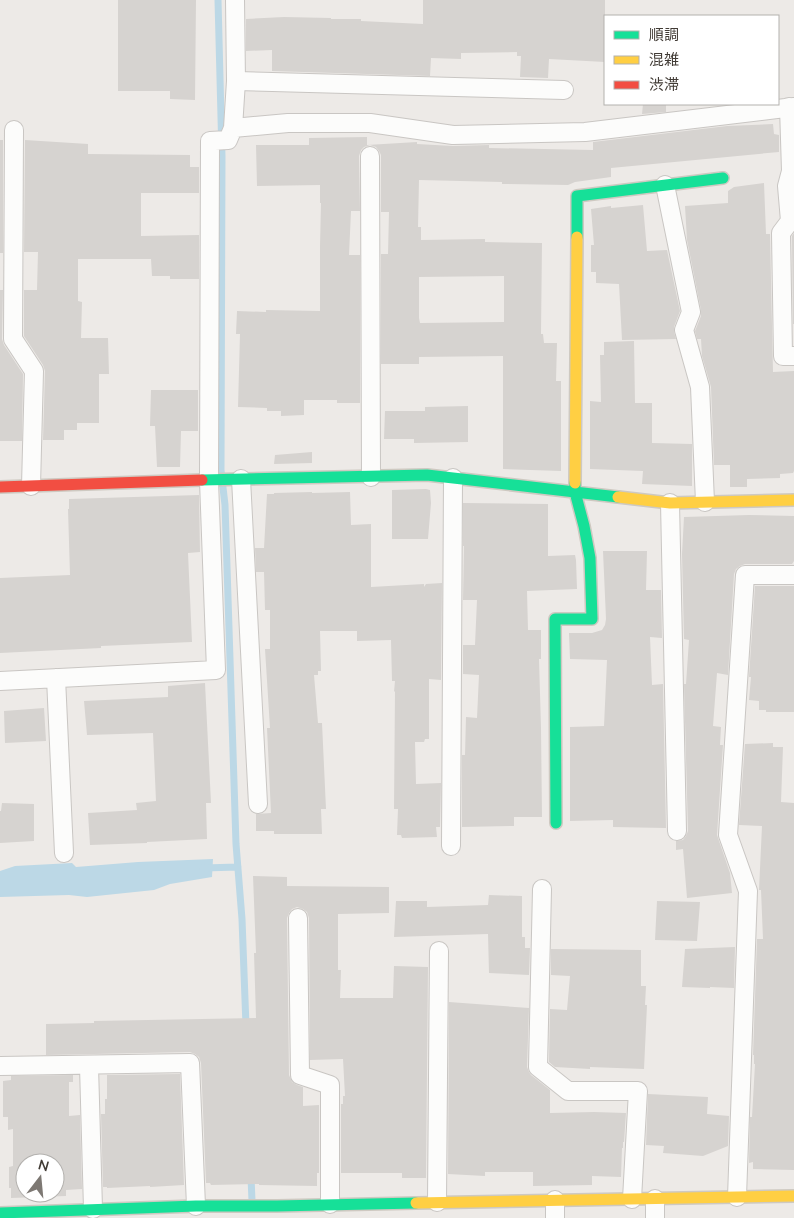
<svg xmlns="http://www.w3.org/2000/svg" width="794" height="1218" viewBox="0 0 794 1218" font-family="'Nunito Sans','Noto Sans JP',sans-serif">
	<rect width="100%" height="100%" fill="#edeae7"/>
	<path fill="#bcd8e6" d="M213,859L212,877L170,884L154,890L87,897L69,895L0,897V871L15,866L72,863L76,867L138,862Z"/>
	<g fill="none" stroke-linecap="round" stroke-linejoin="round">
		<path stroke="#bcd8e6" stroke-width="7" d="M218,0L222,156L221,470L225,505L236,844L242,919L246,1026
			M203,868L238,867
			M251,1177L252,1201"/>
	</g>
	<path fill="#d6d3d0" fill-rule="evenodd" d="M118,0H196L195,100L170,99V91H118Z
		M423,0H605V62L549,59L548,78L520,77L521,56H517V52L461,53V59L431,58L430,76L272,71V50L246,51V19L284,17L331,18V19H361V21L423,24Z
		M643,104H666V112L642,114Z
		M773,124L774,134L779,135V152L611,168V177L575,182L568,185L502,184V182L419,180L418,227H421V240L485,239V242L542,243L541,334H543L544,343H557L556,381H561V471L503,469V356L419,357V364H381V254H388L389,212H381V155L379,151L376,147L370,145L364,147L361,150L359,156L360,211H351L349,255H360V403H337V400H304V415L281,416V411H267V408L238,407L240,334H236L237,311L266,312V310L320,311V246L321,203H320V185L257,186L256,145H309V138L367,137V145L417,142V144L453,146L489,145V148L593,150V142L727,126ZM504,276V322L420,323L419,318V277Z
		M0,140H3V253H0Z
		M25,140L88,144V154L190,155V167H199V193H141V236L199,235V279H170V276H152L151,259H78V301L82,302L81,338H108L109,374H99V423H77V430H64V440H43L45,371L43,365L24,336V290H37L38,252H24Z
		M764,183L766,234H770L773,372L794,371V471L793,473L780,474V478L747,479V487H730V465H714L711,387L702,356L701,339H697L695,331L701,316V310L687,240L685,206L728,203V191L734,187Z
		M643,205L647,251L667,250L680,311L674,327V332L676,339L622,340L619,284L596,283V272H591V245H594L591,209L611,206V208Z
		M794,233V324H793L792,236Z
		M0,290H3L2,339L4,345L23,374L22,441H0Z
		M634,341L635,403H652V443L692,444V486L642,484L643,471L590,469V401L601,402L600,355H604V342Z
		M151,390H198V431H181L180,467H157L155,426H150Z
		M468,406V442L414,443V439H384L385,411H425V407Z
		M312,452V463L274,464L275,455Z
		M426,489L430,490L431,503L428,539H392V490Z
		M312,492V493L350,492L351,525L371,524V587L424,584V587L426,584L442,583L441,680L429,679V739H425L424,742H415L416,784L441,783L440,827H436L437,837L402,838L401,835H397L398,809H394L395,691L394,692L395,681H392L391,640L357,641V631H320L321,671H318V675H314L318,723H322L326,809H321L322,834H274V831H256V814L271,813L267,728H270L265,649H270V610H265L264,572H256L255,548H264L267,494H274V493Z
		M199,495L200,552L188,553L192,642L101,646V648L0,653V578L70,575L68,509H69V499Z
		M463,503L548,504V556L575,555L576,560L577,589L527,591L528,630H541V659H539L541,728L542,817H514V826L462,827V755H465L466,717L477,718L479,675L463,674V645H475L477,600H463L464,546H463Z
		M749,515L794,516V561L792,564H745L740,566L736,569L734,574L728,675L717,673L713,726L721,727L720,745H723L717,835L730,873L732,893L687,898L683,849L676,850V841L683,840L686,836L688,831L684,684H686L689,640L684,639L682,554L684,517Z
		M603,551H647L646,590H661L662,638L650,637L652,685L663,684L666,828L613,827V820L570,821V727L604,726L607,660L570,659L569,633H592L602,630L605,625L606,619Z
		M755,586H794V712H766V710H759V701L749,700L751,677H749Z
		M205,683L211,803H206L207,839L147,842V843L90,845L88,813L137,810L136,803L156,801L153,733L87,735L84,701L168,697V686Z
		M44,708L46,741L5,743L4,711Z
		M773,743V747H783L781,802L794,803V1170L753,1169V1162L749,1163L750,1117H752L755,1064H754V1055H753L757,939H763L761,890H759L762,826L739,825L745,744Z
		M2,803L34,804V841L0,843V811H1Z
		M253,876L287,877V886L389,887V913L338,914V970H341L340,998H393L394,966L428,967L426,1178H402V1173H341V1104H343V1096H345L343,1059L310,1060L309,918L307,912L303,909L297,907L292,909L289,913L287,918L289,1075L292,1082L297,1085L303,1087V1106L319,1105V1173H317V1186L259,1185V1184L211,1185L210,1183H206L201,1063L199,1057L195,1054L190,1052L46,1055V1024L94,1023V1021L256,1018L254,953H256Z
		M489,895L522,896V937H525V948H530L529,975L489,973L488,934L394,937L396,901H427V907L488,905Z
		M657,901L700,902L697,941L655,940Z
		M735,947L734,988L710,987V988L682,987L685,949Z
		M551,949L641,950V986H646L645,1005H647L644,1069L590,1067V1069L555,1067L549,1062L550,1009L567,1010L570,976L551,975Z
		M449,1002L529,1008L527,1067L529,1072L531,1075L550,1090V1113L594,1112L626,1113L624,1142H623V1148H622L621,1177L592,1176V1185L533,1186V1172H485V1176L448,1174Z
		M180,1074L184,1185L150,1187V1186L107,1188V1187H103L101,1114H105V1099H107V1075Z
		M73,1075V1082H69V1116L80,1115L82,1189L66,1190V1196L11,1198V1188H9V1167L13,1166V1129L8,1130V1117H3V1081L11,1080V1076ZM25,1163H55V1193H25Z
		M648,1094L708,1097L707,1114L729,1116L728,1146L703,1156L663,1153L664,1146L646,1145Z"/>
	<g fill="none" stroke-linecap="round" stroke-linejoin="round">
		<defs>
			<path id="street" d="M235,0L236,81L233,128L288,123H370L453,135L585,132L794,107
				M236,81L564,90
				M789,107L791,171L787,186L790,221L781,233L783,356H794
				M14,130L13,339L34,371L31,486
				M370,156L371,477
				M665,185L691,312L684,330L700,387L705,502
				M241,479L258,804
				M670,503L677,831
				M56,678L64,853
				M0,681L216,670L209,481L210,141L228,140L233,128
				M451,846L453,478
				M542,889L538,1067L568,1091H638L632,1199
				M298,918L300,1075L330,1085V1204
				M0,1066L190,1063L196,1206
				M89,1066L93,1209
				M737,1197L748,891L728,835L745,575H794
				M437,1202L439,951
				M555,1218V1200
				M655,1218V1199"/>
			<path id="fast" d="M577,237V196L723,178
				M202,480L427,475L618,497
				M556,823L555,619H592L590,558L584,526L575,492V483
				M0,1213L196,1206H277L416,1203"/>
			<path id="slow" d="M575,483L577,237
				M618,497L670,503L794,500
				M416,1203L794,1196"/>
			<path id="jam" d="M0,487L202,480"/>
		</defs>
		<use href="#street" stroke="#c9c6c3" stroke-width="20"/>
		<use href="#fast" stroke="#cec9c1" stroke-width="14"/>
		<use href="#slow" stroke="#cec9c1" stroke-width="14"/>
		<use href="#jam" stroke="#cec9c1" stroke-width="14"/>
		<use href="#street" stroke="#fcfcfb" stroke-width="18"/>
		<use href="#fast" stroke="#16e098" stroke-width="11"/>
		<use href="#slow" stroke="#ffcf43" stroke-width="11"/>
		<use href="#jam" stroke="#f24e42" stroke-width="11"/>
	</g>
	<rect x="604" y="15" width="175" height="90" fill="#ffffff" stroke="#b3b1ae"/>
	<rect x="614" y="31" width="25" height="8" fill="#16e098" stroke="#b3b1ae"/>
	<text x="649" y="40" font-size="15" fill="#413b35">順調</text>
	<rect x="614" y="56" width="25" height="8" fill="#ffcf43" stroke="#b3b1ae"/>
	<text x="649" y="65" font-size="15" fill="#413b35">混雑</text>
	<rect x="614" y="81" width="25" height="8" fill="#f24e42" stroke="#b3b1ae"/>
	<text x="649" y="90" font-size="15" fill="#413b35">渋滞</text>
	<g transform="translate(40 1178) rotate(16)"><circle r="24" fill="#ffffff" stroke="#b3b1ae"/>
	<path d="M0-4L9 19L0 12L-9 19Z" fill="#7d7873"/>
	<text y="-8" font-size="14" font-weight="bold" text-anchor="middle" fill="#413b35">N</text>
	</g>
</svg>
